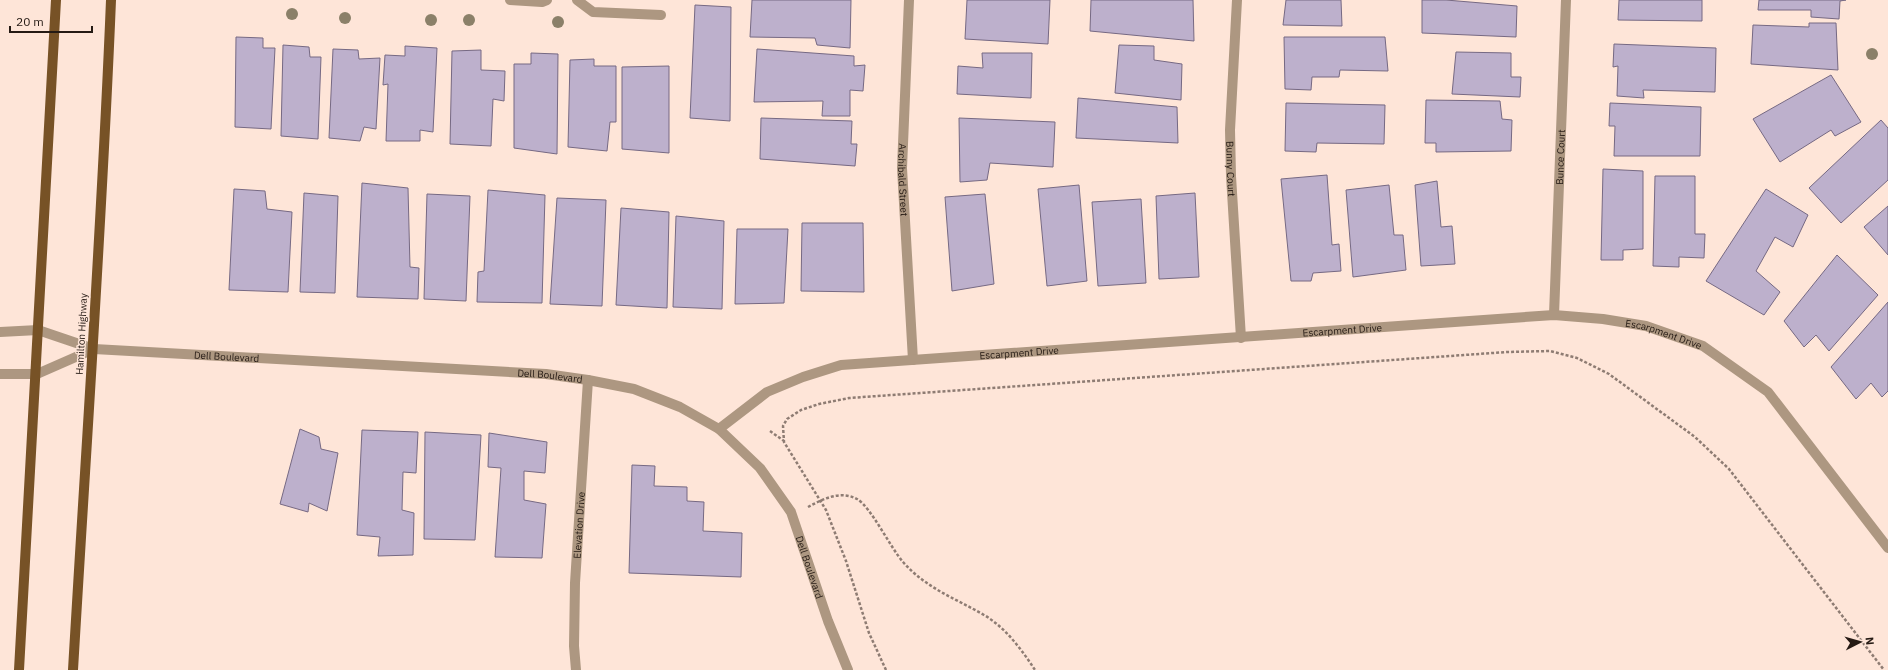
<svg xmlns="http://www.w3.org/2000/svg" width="1888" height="670" viewBox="0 0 1888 670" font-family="'IBM Plex Sans',sans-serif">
	<rect width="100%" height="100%" fill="#fee5d8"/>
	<path fill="#bdb0cc" stroke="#766983" d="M752,0H851L850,48L817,45L815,38L750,37Z
		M967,0H1050L1048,44L965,39Z
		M1091,0H1193L1194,41L1090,31Z
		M1286,0H1341L1342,26L1283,25Z
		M1422,0H1446L1517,6L1516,37L1422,33Z
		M1619,0H1702V21L1618,20Z
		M1759,0H1846L1840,1L1839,19L1811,17V10H1758Z
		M695,5L731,7L730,121L690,118Z
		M1809,23H1836L1838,70L1751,64L1753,25L1809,27Z
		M236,37L263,38V48H275L271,129L235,127Z
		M1284,37H1385L1388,71L1340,70L1339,77H1312L1311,90L1285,89Z
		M1614,44L1716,48L1715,92L1643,90L1644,98L1617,96L1618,66L1613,67Z
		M283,45L309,47L310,57H321L318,139L281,136Z
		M1119,45L1154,46V60L1182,64L1181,100L1115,93Z
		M405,46L437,48L433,132L420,130V141H386L388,84L383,85L385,55L405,56Z
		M333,49L358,50L359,59L380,58L376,129L364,127L360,141L329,138Z
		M757,49L854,56V66L865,65L863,91L850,90V116H822L823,101L754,102Z
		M481,50V70L505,71L504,101L493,99L491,146L450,144L452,51Z
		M1456,52L1511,53V77H1521L1520,97L1452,94Z
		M531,53L558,54L557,154L514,148V64H531Z
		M982,53H1032L1031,98L957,94L958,66L983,68Z
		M594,59V66H616V122H610L607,151L568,147L570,60Z
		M669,66V153L622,149V67Z
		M1831,75L1861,122L1835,136L1831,130L1780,162L1753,119Z
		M1078,98L1177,107L1178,143L1076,138Z
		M1426,100L1500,101L1502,119L1512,120L1511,151L1436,152V143H1425Z
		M1286,103L1385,105L1384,144L1317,143L1316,152L1285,151Z
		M1610,103L1701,107L1700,156H1614L1615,126H1609Z
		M761,118L852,121L851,144H857L855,166L760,159Z
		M959,118L1055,122L1053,167L990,163L987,180L960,182Z
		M1881,120L1888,128V180L1841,223L1809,188Z
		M1603,169L1643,171V249L1623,250V260H1601Z
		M1327,175L1332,245L1339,244L1341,271L1313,273L1311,281H1291L1281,179Z
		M1655,176H1695V234H1705L1704,258L1679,257V267L1653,266Z
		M1437,181L1441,227L1452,226L1455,264L1421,266L1415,185Z
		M362,183L408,188L410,267L419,268L418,299L357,297Z
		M1079,185L1087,281L1047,286L1038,189Z
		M1389,185L1394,235H1403L1406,270L1353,277L1346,190Z
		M234,189L265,191L267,209L292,212L288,292L229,290Z
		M1766,189L1808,215L1793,247L1775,237L1756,271L1780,292L1764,315L1706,281Z
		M488,190L545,195L542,303L477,302L478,272L484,271Z
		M304,193L338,196L335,293L300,292Z
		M1195,193L1199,277L1159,279L1156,196Z
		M427,194L470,196L466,301L424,299Z
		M985,194L994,284L952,291L945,197Z
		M557,198L606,200L602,306L550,304Z
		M1141,199L1146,283L1098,286L1092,202Z
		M1888,206V255L1864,227Z
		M621,208L669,212L667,308L616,305Z
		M676,216L724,221L722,309L673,307Z
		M802,223H863L864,292L801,291Z
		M737,229H788L784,303L735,304Z
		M1837,255L1878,295L1829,351L1816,335L1804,347L1784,321Z
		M1888,302V391L1882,397L1871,383L1856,399L1831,367Z
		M300,429L319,437L321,449L338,453L327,511L309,503L308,512L280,504Z
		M362,430L418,432L416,473L403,472L402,510L414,513L413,555L378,556L380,537L357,535Z
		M425,432L481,435L475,540L424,539Z
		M489,433L547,442L545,473L524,471V500L546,504L542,558L495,557L501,468L488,467Z
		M632,465L655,466L654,486L687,487V501L704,502L703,531L742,533L741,577L629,573Z"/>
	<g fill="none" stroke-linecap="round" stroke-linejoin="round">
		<path stroke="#8e7c73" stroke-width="2.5" stroke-dasharray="3 2" stroke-linecap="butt" d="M770,431L784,441
			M808,507C823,499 840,490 857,499C871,507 890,547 903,562C927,589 955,598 984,615C1005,627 1022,650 1035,670
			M886,670L869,633L846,561L826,510L784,442L783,426L787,419L801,410L819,404L849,398L1507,352L1550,351L1577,358L1609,374L1695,437L1729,469L1884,670"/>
		<g stroke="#ad9781" stroke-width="10">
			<path d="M510,0L542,2L547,0"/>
			<path d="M577,0L593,12L661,15"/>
			<path id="s1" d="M909,0L902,168L913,360"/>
			<path id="s2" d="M1237,0L1230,130L1231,176L1241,338"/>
			<path id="s3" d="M1554,315L1566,0"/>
			<path id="s4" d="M0,332L38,330L94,349L546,374L588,380L634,389L680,407L719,429L760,468L791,512L828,621L848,670"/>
			<path d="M0,374H37L94,349"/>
			<path id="s5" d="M719,429L767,392L803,377L841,365L1554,315L1603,319L1646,326L1703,346L1768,392L1888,548"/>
			<path id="s6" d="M576,670L574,646L575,583L588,380"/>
		</g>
		<path stroke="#775226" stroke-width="10" d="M19,670L56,0
			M73,670C86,447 102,224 111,0"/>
	</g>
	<g fill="#8b8069">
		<circle cx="292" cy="14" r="6"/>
		<circle cx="345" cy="18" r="6"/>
		<circle cx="431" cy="20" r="6"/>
		<circle cx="469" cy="20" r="6"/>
		<circle cx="558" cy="22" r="6"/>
		<circle cx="1872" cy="54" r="6"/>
	</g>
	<g text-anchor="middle" stroke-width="3" stroke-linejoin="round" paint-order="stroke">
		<g font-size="10" fill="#251a14" stroke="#fee5d8">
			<text dy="4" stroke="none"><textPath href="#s3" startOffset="158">Bunce Court</textPath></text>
			<text dy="4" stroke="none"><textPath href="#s2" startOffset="169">Bunny Court</textPath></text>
			<text dy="4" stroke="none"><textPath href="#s1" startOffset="180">Archibald Street</textPath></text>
			<text dy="4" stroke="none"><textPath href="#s5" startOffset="642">Escarpment Drive</textPath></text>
			<text transform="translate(81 334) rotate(-87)" y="4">Hamilton Highway</text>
			<text dy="4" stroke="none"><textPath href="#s5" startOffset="966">Escarpment Drive</textPath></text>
			<text dy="4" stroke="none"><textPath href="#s5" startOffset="318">Escarpment Drive</textPath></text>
			<text dy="4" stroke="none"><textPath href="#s4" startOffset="230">Dell Boulevard</textPath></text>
			<text dy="4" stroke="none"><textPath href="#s4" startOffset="554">Dell Boulevard</textPath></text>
			<text dy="4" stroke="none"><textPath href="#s6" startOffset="145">Elevation Drive</textPath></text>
			<text dy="4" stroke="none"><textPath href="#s4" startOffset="902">Dell Boulevard</textPath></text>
		</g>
	</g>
	<g transform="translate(1860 642) rotate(84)" stroke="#fee5d8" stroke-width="3" paint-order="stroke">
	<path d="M0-3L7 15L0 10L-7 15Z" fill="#251a14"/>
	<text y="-6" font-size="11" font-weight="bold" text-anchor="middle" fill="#251a14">N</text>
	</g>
	<path d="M10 26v6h82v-6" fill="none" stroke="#251a14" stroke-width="2"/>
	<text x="16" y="26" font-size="12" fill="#251a14" stroke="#fee5d8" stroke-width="3" paint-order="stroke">20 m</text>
</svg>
